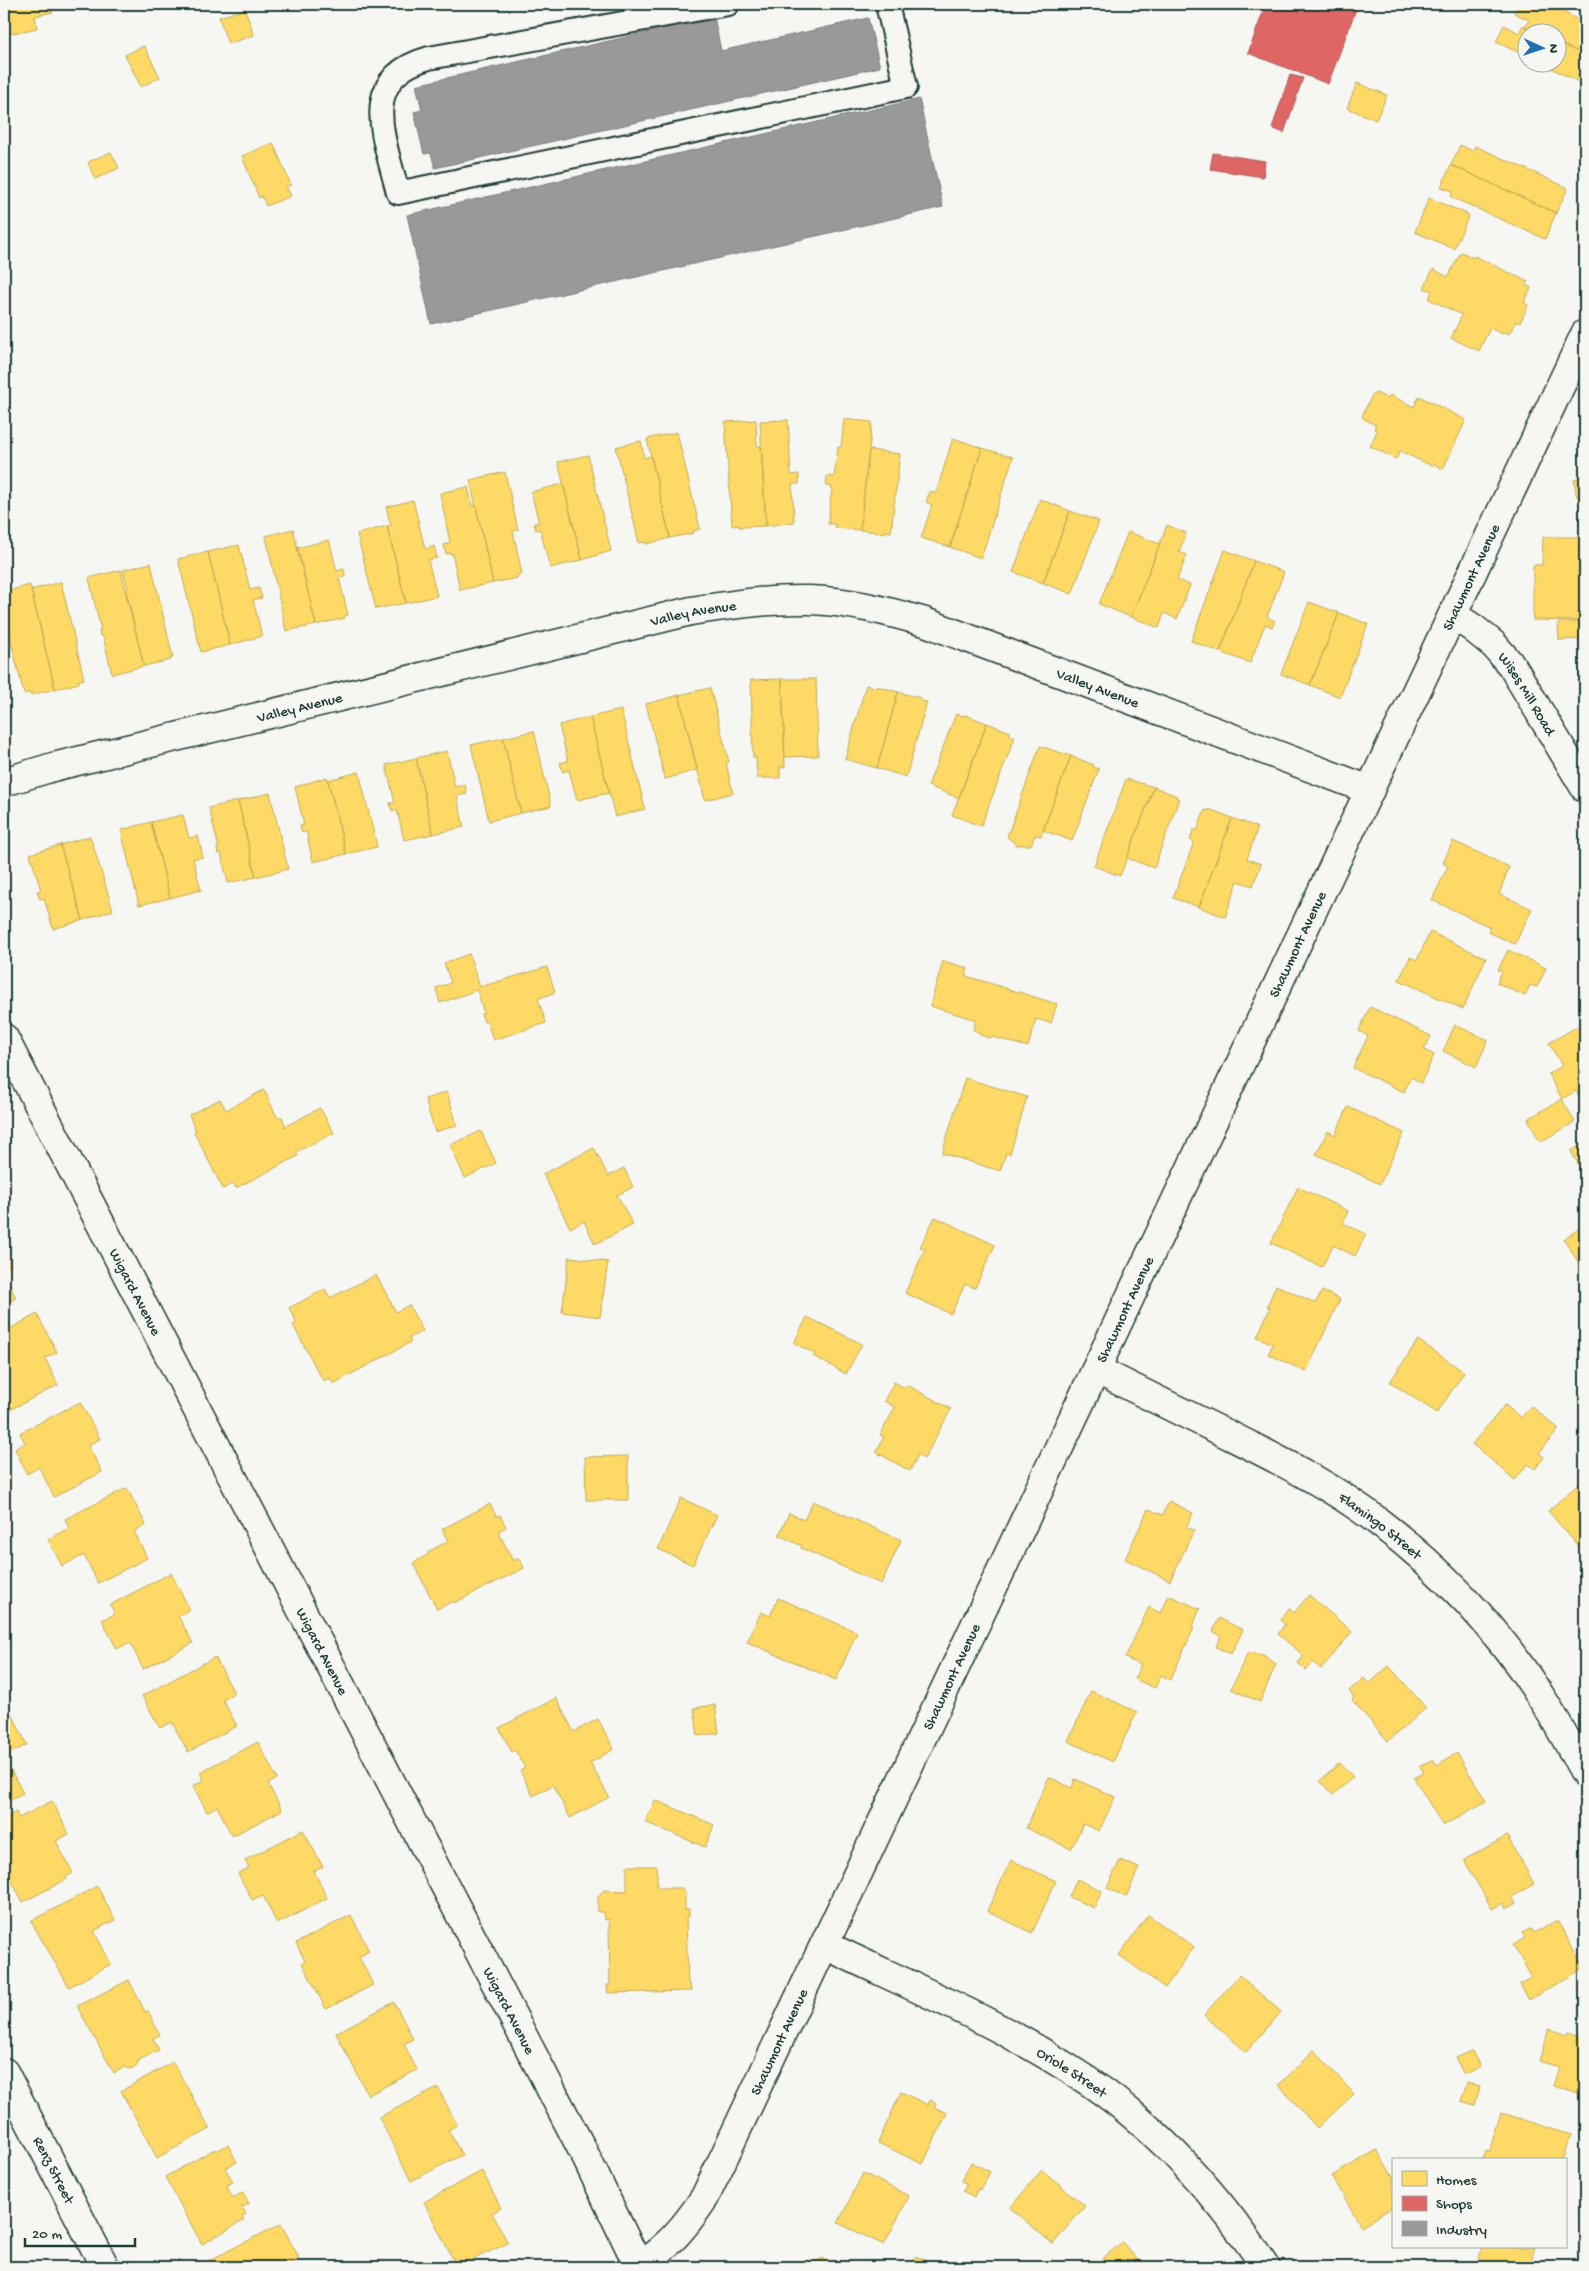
<svg xmlns="http://www.w3.org/2000/svg" width="1589" height="2271" viewBox="0 0 1589 2271" font-family="'Gochi Hand',sans-serif">
	<rect width="100%" height="100%" fill="#f6f6f2"/>
	<filter id="ink" filterUnits="userSpaceOnUse"><feTurbulence type="fractalNoise" baseFrequency=".02" numOctaves="2"/><feDisplacementMap in="SourceGraphic" scale="10" xChannelSelector="R" yChannelSelector="G"/><feConvolveMatrix kernelMatrix="1 2 1 2 8 2 1 2 1" color-interpolation-filters="sRGB"/></filter>
	<g filter="url(#ink)">
		<path fill="#ffd966" stroke="#bcaa57" d="M4,4H51L53,12L35,16L37,28L4,35Z
			M1519,4H1546L1585,23V55L1556,42V32H1537L1525,27L1529,20L1514,13Z
			M245,9L254,35L228,44L219,17Z
			M1504,25L1519,33L1523,25L1537,32H1526V56L1496,42Z
			M1556,42L1585,55V85L1539,62H1556Z
			M144,46L160,77L141,87L125,55Z
			M1357,83L1387,95L1376,120L1347,108Z
			M273,143L291,185L286,186L291,196L266,206L262,196L259,198L242,156Z
			M1460,145L1473,151L1475,146L1568,188L1556,213L1451,165Z
			M111,152L119,168L95,179L88,162Z
			M1451,165L1556,213L1545,239L1451,197L1453,191L1441,187Z
			M1429,198L1469,215L1454,249L1415,232Z
			M1461,252L1474,258L1475,256L1528,282L1526,285L1531,288L1524,303L1528,305L1520,323L1516,321L1509,334L1504,332L1502,334L1490,328L1479,351L1451,338L1462,315L1429,299L1432,291L1424,288L1433,269L1448,277Z
			M1376,393L1388,399L1390,395L1414,407L1419,396L1466,420L1443,469L1433,464L1432,466L1400,451L1396,459L1370,446L1377,431L1374,429L1376,425L1364,419L1362,416L1372,395Z
			M844,419L872,422L860,530L835,528V524H828L832,487L826,486L827,476L834,477L838,447L841,448Z
			M756,420L757,446H761L766,526L739,527V525L732,526L725,422Z
			M788,420L791,475L799,474V484H792L794,522L766,526L760,421Z
			M677,432L700,529L693,531L694,533L670,538L647,439Z
			M953,438L982,448L950,547L921,538L932,505L926,502L930,491L936,493Z
			M641,441L644,458L651,456L670,538L646,544V542L639,543L616,447Z
			M982,448L1013,457L981,558L950,547Z
			M869,450L900,454L891,532L885,531V533L860,530Z
			M588,455L611,551L582,560L558,462Z
			M505,472L518,530L513,531L522,574L517,575V578L493,583L470,480Z
			M1585,474V510L1576,494L1574,480Z
			M563,484L582,560L550,568L540,529L536,530L534,523H539L531,492Z
			M468,487L472,506H476L493,583L460,590L452,553L446,554L444,545L450,543L440,493Z
			M1040,499L1070,511L1043,583L1013,572Z
			M413,500L425,549L434,546L437,558L428,560L437,596L406,603L387,526L391,525L386,507Z
			M1070,511L1099,521L1072,594L1043,583Z
			M1167,525L1186,533L1179,552L1187,555L1177,580L1190,585L1177,619L1164,613L1159,628L1131,617Z
			M387,526L406,603L376,609L357,534Z
			M293,529L316,625L286,631L266,536Z
			M1128,532L1160,544L1131,617L1099,604Z
			M1543,537H1584L1582,621L1533,620V565H1542Z
			M329,540L337,571L344,569L345,576L339,578L348,615L344,616L345,618L316,625L297,548Z
			M239,545L250,590L259,588L262,598L253,600L262,636L230,645L208,552Z
			M1225,550L1254,561L1220,652L1191,641Z
			M208,552L230,645L201,652L178,559Z
			M1254,561L1284,572L1267,617L1275,621L1272,627L1265,624L1250,663L1220,652Z
			M151,563L173,658H170L171,660L144,666L125,590L128,589L123,570Z
			M121,570L144,666L112,674L103,636H100L99,631L101,630L89,578Z
			M61,582L84,679L78,681L79,683L55,689L31,590Z
			M30,585L55,689L30,695L29,692L24,694L4,613V592Z
			M1309,602L1339,613L1310,685L1281,674Z
			M1339,613L1368,624L1340,697L1310,685Z
			M1558,622H1584L1585,639L1559,640Z
			M782,679L785,767H780V778H757L756,757L753,758L751,680Z
			M782,679H816L818,756L785,757Z
			M866,685L877,688V686L898,692L877,768L845,759Z
			M710,688L729,762L726,763L733,793L705,800L679,695Z
			M898,692L921,698V701L927,702L906,777L877,768Z
			M679,695L697,770L665,779L646,704Z
			M621,710L645,809L615,817L590,717Z
			M956,714L964,716L965,715L987,723L959,798L928,786Z
			M590,717L609,793L577,800L569,770L563,772L560,763L568,761L559,725Z
			M987,723L1010,732L1009,734L1015,737L981,826L952,815Z
			M534,731L551,806L521,813L503,738Z
			M503,738L521,813L489,821L471,745Z
			M1040,746L1071,756L1041,836L1035,835L1031,845H1017L1007,837Z
			M447,751L455,787L465,785L467,794L457,796L464,827L433,834L416,758Z
			M1071,756L1094,765L1093,767L1099,769L1072,841L1043,830Z
			M416,758L433,834L404,840L397,810L392,811L390,803H395L386,765Z
			M359,772L377,847L346,854L328,780Z
			M327,777L346,854L313,862L306,831L302,833L300,826L304,825L295,787Z
			M1126,779L1154,787L1120,876L1094,866Z
			M1154,787L1177,796L1176,798L1179,799L1154,868L1127,858Z
			M270,793L288,869L256,877L238,801Z
			M238,801L256,877L228,883L221,853L218,854L217,848H219L209,808Z
			M1209,809L1232,818L1199,907L1173,898L1194,842L1190,840L1194,829L1197,831L1205,810L1209,811Z
			M183,815L189,838L198,836L203,857L193,859L201,890L170,898L151,822Z
			M1232,818L1256,827L1257,830L1247,859L1261,864L1253,886L1238,881L1225,917L1199,907Z
			M151,822L170,898L139,905L121,830Z
			M90,836L113,910L83,920L60,845Z
			M1453,841L1509,867L1499,894L1532,909L1515,944L1488,932L1490,927L1432,900L1448,866L1443,863Z
			M60,845L83,920L53,929L44,898L40,899L37,891L41,890L30,854Z
			M1430,932L1486,958L1463,1009L1399,980L1410,957L1417,960Z
			M1508,950L1546,968L1537,987L1530,985L1525,996L1497,983L1502,971L1498,970Z
			M469,954L480,987L547,967L555,992L538,999L546,1023L493,1040L487,1021L484,1022L481,1014L484,1013L477,990L440,1003L436,988L451,983L444,963Z
			M943,961L968,968L966,976L1057,1004L1051,1023L1036,1019L1028,1047L993,1037L989,1038L980,1035L979,1032L973,1030L976,1020L930,1006Z
			M1370,1007L1431,1036L1424,1050L1434,1055L1421,1083L1411,1077L1404,1092L1353,1068L1368,1036L1359,1031Z
			M1585,1022V1093L1579,1096L1576,1091L1562,1099L1548,1074L1562,1066L1549,1043Z
			M1455,1025L1488,1040L1476,1067L1443,1051Z
			M965,1078L1027,1097L1010,1154L1006,1153L1000,1171L942,1153Z
			M264,1090L277,1117H282L285,1124L284,1127L320,1108L334,1133L296,1152L298,1156L236,1188L233,1183L223,1189L194,1132L196,1131L189,1115L220,1099L226,1110Z
			M447,1092L457,1125L435,1132L425,1099Z
			M1562,1099L1575,1122L1540,1142L1528,1119Z
			M1348,1107L1404,1133L1380,1184L1316,1154L1328,1131L1335,1135Z
			M481,1131L496,1163L465,1178L450,1145Z
			M1585,1143V1177L1571,1151Z
			M594,1148L608,1176L624,1168L633,1187L617,1195L633,1225L595,1244L584,1221L570,1228L543,1174Z
			M1298,1187L1348,1211L1343,1223L1366,1234L1355,1256L1333,1245L1322,1267L1271,1243Z
			M935,1217L995,1245L975,1288L965,1284L951,1314L905,1293L925,1249L920,1247Z
			M1583,1226L1585,1230V1269L1583,1270L1564,1239Z
			M4,1251L11,1265L4,1269Z
			M569,1257L608,1262L600,1317L562,1312Z
			M4,1272L16,1298L4,1304Z
			M376,1275L396,1312L409,1305L423,1331L409,1338L411,1342L333,1384L330,1378L323,1381L293,1325L297,1323L289,1308L325,1289L330,1298Z
			M1276,1285L1315,1303L1322,1291L1340,1299L1306,1372L1268,1354L1273,1344L1257,1337L1270,1308L1267,1306Z
			M37,1314L57,1352L45,1358L58,1385L10,1410L4,1398V1332Z
			M807,1317L862,1344L846,1374L813,1356L815,1354L794,1343Z
			M1418,1340L1464,1372L1437,1413L1390,1382Z
			M894,1382L905,1388L907,1385L951,1409L924,1459L918,1455L910,1471L876,1452L884,1437L880,1435L895,1407L884,1401Z
			M80,1402L100,1439L88,1445L102,1472L54,1497L39,1467L27,1474L15,1449L25,1443L20,1433Z
			M1505,1405L1521,1418L1531,1406L1559,1429L1539,1453L1544,1457L1535,1469L1528,1464L1515,1480L1472,1444Z
			M628,1456V1500H586L585,1457Z
			M1585,1478V1554L1548,1511Z
			M127,1488L146,1525L134,1531L147,1558L98,1583L84,1555L62,1566L48,1539L69,1528L65,1519Z
			M681,1498L717,1515L693,1565L658,1549Z
			M813,1501L901,1540L881,1584L801,1548L802,1546L779,1535L789,1513L804,1520Z
			M1169,1501L1193,1513L1186,1527L1194,1530L1170,1581L1125,1559L1148,1509L1163,1515Z
			M490,1504L496,1516L500,1515L506,1527L498,1531L513,1561L519,1558L524,1568L454,1603L453,1601L437,1609L413,1563L429,1554L428,1552L448,1541L442,1529Z
			M171,1573L190,1610L178,1616L193,1643L143,1669L130,1642L117,1649L102,1620L115,1614L110,1605Z
			M1168,1595L1200,1609L1192,1627L1194,1628L1170,1680L1161,1675L1155,1688L1134,1679L1141,1665L1125,1658L1149,1607L1160,1613Z
			M1309,1595L1352,1632L1321,1669L1313,1662L1306,1670L1298,1663L1304,1656L1278,1634L1285,1624L1280,1620L1289,1608L1294,1613Z
			M778,1598L857,1632L836,1680L747,1642L761,1612L770,1616Z
			M1219,1618L1243,1630L1231,1654L1216,1647L1221,1636L1213,1631Z
			M1248,1652L1263,1655L1276,1664L1260,1702L1231,1689Z
			M215,1657L234,1693L223,1700L237,1726L188,1752L172,1722L160,1728L142,1696Z
			M1389,1666L1426,1708L1388,1741L1352,1700L1354,1697L1349,1691L1364,1678L1369,1684Z
			M1091,1691L1137,1712L1113,1762L1068,1741Z
			M556,1698L574,1732L598,1719L614,1749L590,1763L609,1797L570,1818L553,1785L533,1796L520,1771L525,1768L515,1750L512,1752L499,1728Z
			M715,1705L719,1733L698,1736L694,1708Z
			M12,1714L27,1745L10,1753L11,1756L5,1759L23,1793L4,1803V1718Z
			M258,1742L277,1779L268,1784L282,1810L232,1836L217,1806L207,1812L193,1786L204,1780L200,1772Z
			M1457,1753L1486,1801L1443,1826L1414,1778L1424,1773L1420,1766L1433,1759L1437,1765Z
			M1340,1763L1353,1777L1333,1795L1320,1781Z
			M1049,1777L1072,1788L1075,1779L1115,1797L1099,1831L1083,1824L1071,1849L1026,1828Z
			M655,1800L714,1825L705,1847L645,1822Z
			M52,1801L69,1834L56,1841L73,1873L66,1877L67,1879L23,1902L4,1867V1819L16,1812L19,1818Z
			M303,1830L323,1867L314,1871L327,1898L277,1924L263,1895L252,1900L238,1873L249,1868L245,1860Z
			M1507,1836L1534,1884L1512,1897L1516,1904L1506,1909L1503,1903L1492,1909L1464,1860Z
			M1011,1860L1056,1881L1032,1933L987,1911Z
			M1120,1860L1139,1868L1126,1897L1107,1888Z
			M627,1866H657V1888H682L685,1892V1910L689,1909V1917H686L688,1984H690L691,1991L608,1993L607,1985H610L609,1919L605,1920L604,1912H598V1896L604,1890L627,1891Z
			M1077,1879L1102,1891L1094,1908L1069,1897Z
			M97,1886L115,1920L94,1931L111,1964L69,1987L31,1921Z
			M351,1915L369,1951L359,1957L373,1985L326,2009L302,1963L305,1961L296,1943Z
			M1148,1915L1194,1947L1165,1988L1119,1955Z
			M1557,1920L1584,1968L1529,2000L1520,1984L1532,1978L1513,1945L1525,1938L1522,1933L1530,1929L1533,1934Z
			M1239,1975L1281,2012L1246,2052L1204,2015Z
			M129,1980L145,2012L148,2011L160,2035L153,2038L159,2050L139,2060L137,2066L130,2069L125,2067L114,2073L77,2006Z
			M394,2002L413,2039L404,2044L417,2070L368,2095L336,2033Z
			M1549,2029L1568,2035L1569,2032L1585,2037V2096L1553,2086L1559,2067L1539,2061Z
			M1314,2050L1354,2094L1317,2128L1279,2085Z
			M1472,2051L1480,2067L1464,2075L1456,2058Z
			M173,2062L210,2129L157,2158L121,2091Z
			M1467,2083L1480,2087L1475,2105L1461,2101Z
			M438,2088L457,2125L448,2130L462,2155L411,2181L379,2117Z
			M901,2092L928,2105L930,2100L936,2103L934,2107L947,2113L923,2164L878,2143Z
			M1501,2113L1571,2135L1562,2160H1482L1485,2151L1489,2152Z
			M228,2145L237,2162L225,2168L233,2182L226,2186L233,2198L243,2192L249,2204L242,2207L246,2214L242,2216L244,2220L202,2244L165,2177L215,2149L216,2151Z
			M1377,2150L1393,2177V2207L1361,2226L1332,2176Z
			M971,2162L990,2172L980,2190L978,2188L974,2197L963,2191L967,2184L961,2181Z
			M1042,2170L1085,2206L1053,2244L1010,2208Z
			M482,2171L501,2208L492,2213L508,2243L457,2267L424,2202Z
			M863,2173L909,2196L884,2245L838,2223Z
			M281,2224L299,2258L282,2267H211L208,2261Z
			M1122,2242L1144,2267H1093Z
			M1483,2247H1535L1529,2267H1478Z
			M916,2256L939,2267H911Z
			M823,2258L827,2267H805Z"/>
		<path fill="#e06666" stroke="#a65a57" d="M1266,4H1358L1328,84L1248,53Z
			M1290,75L1303,78L1284,133L1272,128Z
			M1213,153L1265,161L1263,177L1210,169Z"/>
		<path fill="#999" stroke="#747d7b" d="M714,17L721,51L868,18L880,67L435,168L431,153L424,154L414,112L422,110L416,85Z
			M919,99L943,207L431,324L407,215Z"/>
		<g fill="none" stroke-linecap="round" stroke-linejoin="round">
			<defs>
				<path id="lane" d="M728,4L429,58C356,78 385,139 398,193L906,87L887,4"/>
				<g id="street">
					<path id="s1" d="M1453,615L1473,628L1494,645L1512,666L1585,788"/>
					<path id="s2" d="M4,782L53,767L691,611C730,605 769,599 809,600C848,601 887,611 925,622L1370,790"/>
					<path id="s3" d="M1097,1370C1141,1392 1185,1414 1229,1435C1281,1461 1334,1487 1380,1523C1440,1569 1496,1627 1537,1691C1555,1717 1569,1745 1585,1773"/>
					<path id="s4" d="M825,1945C910,1986 998,2022 1077,2074C1153,2122 1216,2193 1266,2267"/>
					<path id="s5" d="M4,2072L105,2267"/>
				</g>
				<g id="secondary">
					<path id="s6" d="M4,1038L584,2153L639,2267"/>
					<path id="s7" d="M639,2266C669,2246 685,2227 705,2197L1585,334"/>
				</g>
			</defs>
			<use href="#lane" stroke="#1f3d34" stroke-width="26"/>
			<use href="#street" stroke="#1f3d34" stroke-width="31"/>
			<use href="#secondary" stroke="#1f3d34" stroke-width="31"/>
			<use href="#lane" stroke="#f6f6f2" stroke-width="22"/>
			<use href="#street" stroke="#f6f6f2" stroke-width="28"/>
			<use href="#secondary" stroke="#f6f6f2" stroke-width="28"/>
		</g>
	</g>
	<g text-anchor="middle" stroke-width="5" stroke-linejoin="round" paint-order="stroke">
		<g font-size="15" fill="#1f3d34" stroke="#f6f6f2">
			<text dy="5" stroke="none"><textPath href="#s7" startOffset="1888">Shawmont Avenue</textPath></text>
			<text dy="5" stroke="none"><textPath href="#s2" startOffset="710">Valley Avenue</textPath></text>
			<text dy="5" stroke="none"><textPath href="#s2" startOffset="1130">Valley Avenue</textPath></text>
			<text dy="5" stroke="none"><textPath href="#s1" startOffset="110">Wises Mill Road</textPath></text>
			<text dy="5" stroke="none"><textPath href="#s2" startOffset="305">Valley Avenue</textPath></text>
			<text dy="5" stroke="none"><textPath href="#s7" startOffset="1482">Shawmont Avenue</textPath></text>
			<text dy="5" stroke="none"><textPath href="#s6" startOffset="286">Wigard Avenue</textPath></text>
			<text dy="5" stroke="none"><textPath href="#s7" startOffset="1078">Shawmont Avenue</textPath></text>
			<text dy="5" stroke="none"><textPath href="#s3" startOffset="324">Flamingo Street</textPath></text>
			<text dy="5" stroke="none"><textPath href="#s6" startOffset="691">Wigard Avenue</textPath></text>
			<text dy="5" stroke="none"><textPath href="#s7" startOffset="672">Shawmont Avenue</textPath></text>
			<text dy="5" stroke="none"><textPath href="#s6" startOffset="1096">Wigard Avenue</textPath></text>
			<text dy="5" stroke="none"><textPath href="#s7" startOffset="268">Shawmont Avenue</textPath></text>
			<text dy="5" stroke="none"><textPath href="#s4" startOffset="278">Oriole Street</textPath></text>
			<text dy="5" stroke="none"><textPath href="#s5" startOffset="110">Renz Street</textPath></text>
		</g>
	</g>
	<rect width="1589" height="2271" fill="none" stroke="#f6f6f2" stroke-width="20"/>
	<rect x="10" y="10" width="1569" height="2251" fill="none" stroke="#1f3d34" stroke-width="2" filter="url(#ink)"/>
	<rect x="1392" y="2158" width="175" height="90" fill="#f6f6f2" stroke="#a0aca6"/>
	<rect x="1402" y="2171" width="25" height="15" fill="#ffd966" stroke="#a0aca6"/>
	<text x="1436" y="2184" font-size="15" fill="#1f3d34">Homes</text>
	<rect x="1402" y="2196" width="25" height="15" fill="#e06666" stroke="#a0aca6"/>
	<text x="1436" y="2208" font-size="15" fill="#1f3d34">Shops</text>
	<rect x="1402" y="2221" width="25" height="15" fill="#999999" stroke="#a0aca6"/>
	<text x="1436" y="2234" font-size="15" fill="#1f3d34">Industry</text>
	<g transform="translate(1542 48) rotate(93)"><circle r="24" fill="#f6f6f2" stroke="#a0aca6"/>
	<path d="M0-4L9 19L0 12L-9 19Z" fill="#1f6fb2"/>
	<text y="-8" font-size="14" font-weight="bold" text-anchor="middle" fill="#1f3d34">N</text>
	</g>
	<path d="M25 2238v8h110v-8" fill="none" stroke="#1f3d34" stroke-width="2.5"/>
	<text x="32" y="2238" font-size="15" fill="#1f3d34" stroke="#f6f6f2" stroke-width="4" paint-order="stroke">20 m</text>
</svg>
